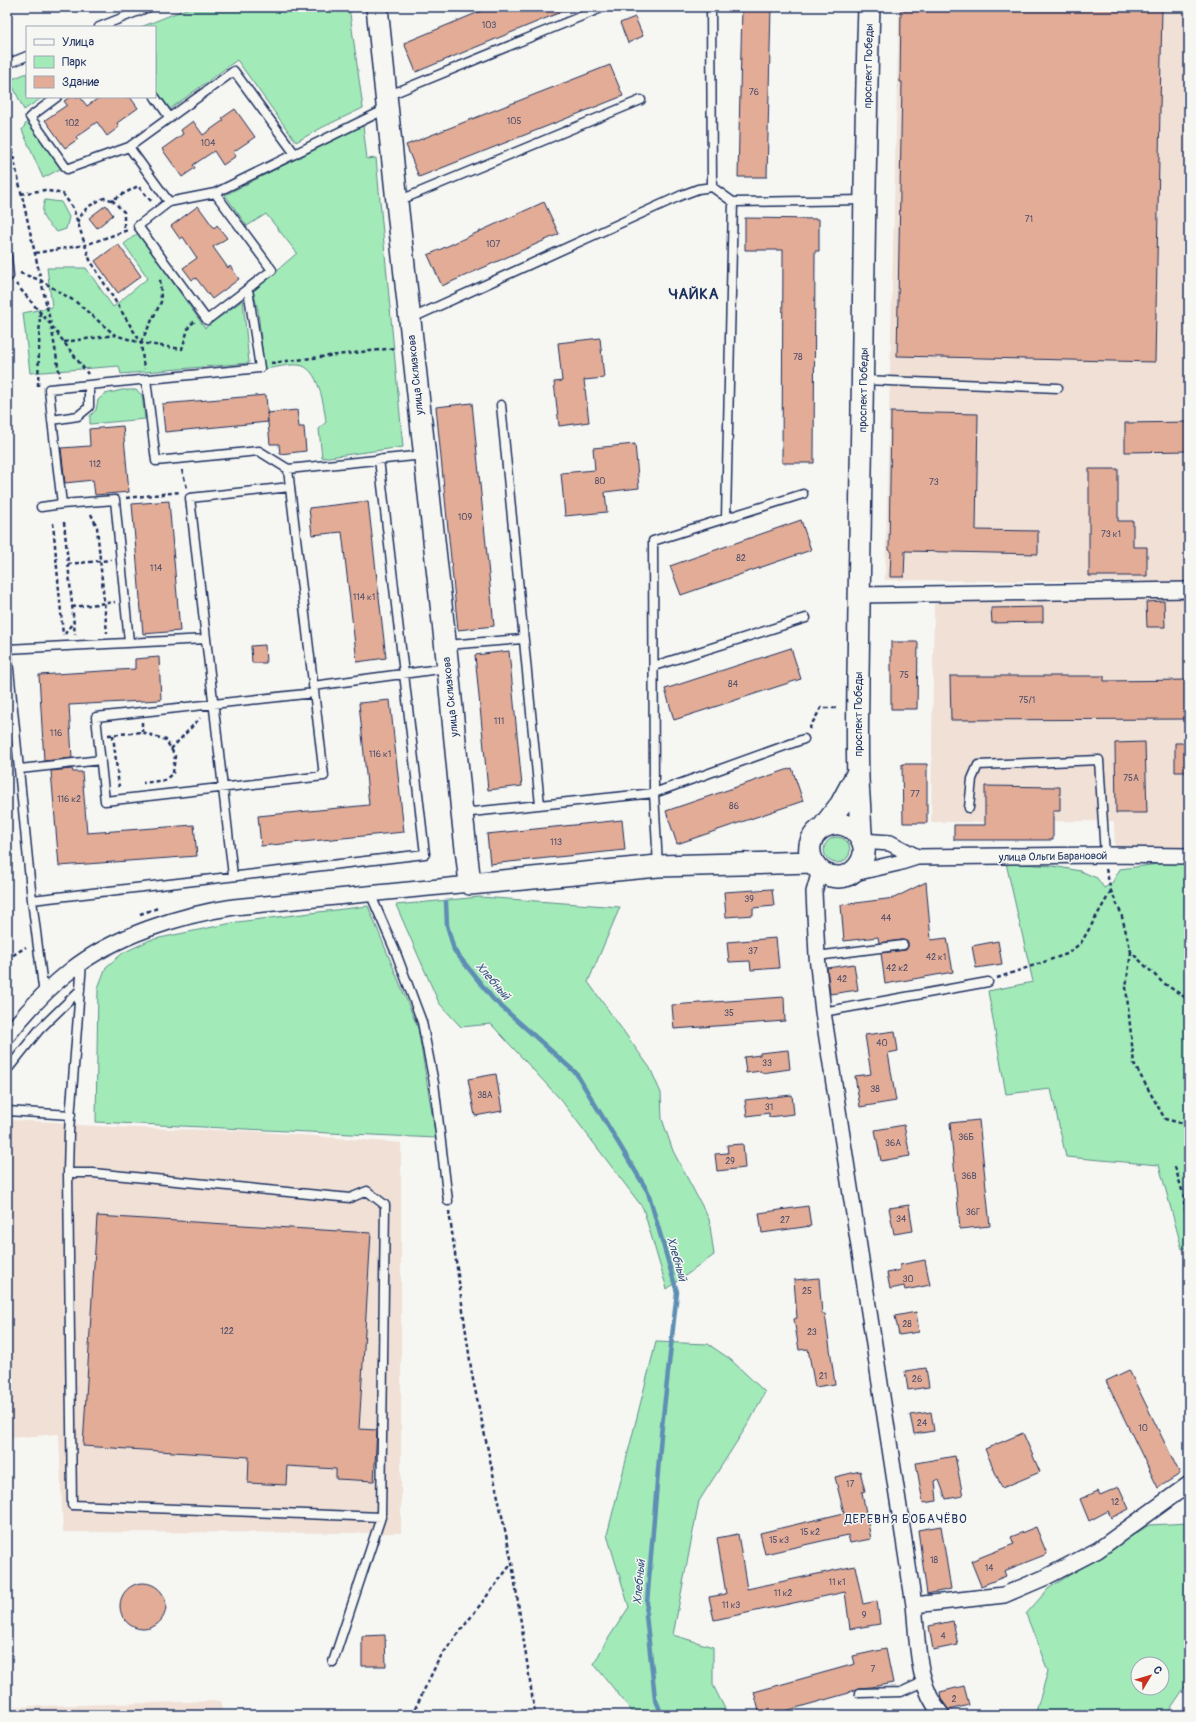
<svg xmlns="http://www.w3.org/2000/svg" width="1196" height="1722" viewBox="0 0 1196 1722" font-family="Pangolin,sans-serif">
	<rect width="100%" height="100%" fill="#f6f6f2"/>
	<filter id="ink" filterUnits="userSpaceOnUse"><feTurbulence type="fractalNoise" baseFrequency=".025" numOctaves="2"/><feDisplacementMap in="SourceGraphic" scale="8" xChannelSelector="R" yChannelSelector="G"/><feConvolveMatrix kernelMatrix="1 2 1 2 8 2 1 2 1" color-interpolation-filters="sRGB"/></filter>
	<g filter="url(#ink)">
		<path fill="#f0e0d6" d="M899,7H1189V582L885,580Z
			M1185,596L1189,600V849H1115L1114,821L931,822L934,603Z
			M7,1120L55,1122L79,1125L133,1128L250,1131L401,1143V1533L63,1532L59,1434L7,1438Z
			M221,1701L222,1715H7V1707Z"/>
		<path fill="#a2eab8" stroke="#5e8c8b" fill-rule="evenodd" d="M191,7H349L363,108L323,127L296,142L237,60L170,109L155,89V27H141Z
			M27,73V97H43L24,110L10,80Z
			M28,120L62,168L43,178L22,130Z
			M363,125L367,159L376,158L403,447L322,458L319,429L326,422C324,406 319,366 298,365C288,364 275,368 264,369L258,310L253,291L297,253L266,214L247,226L225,195Z
			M45,200L61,202L69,217L66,229L57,232C45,221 39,217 45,200Z
			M138,233L205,328L243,300L249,363L121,374L119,366L30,373L23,313L52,307L47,268H86L113,307L148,278L124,244Z
			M122,390H136L142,395L145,419L90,424V416L96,410L98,400L105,394Z
			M824 850a13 13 0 1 1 26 0a13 13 0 1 1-26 0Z
			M1173,862L1189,863V1247L1182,1249L1159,1165L1066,1157L1051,1089L1006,1094L988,991L1033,982L1006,863L1053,866L1080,871L1097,878L1104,888L1112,883L1120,869Z
			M480,897L620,907L588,982L650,1068L661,1093L662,1119L673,1151L709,1219L714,1255L667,1289L643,1208L561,1100L491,1024L461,1027L439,1003L396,905Z
			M368,906L418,1028L436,1138L96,1122L98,988L106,967L123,953L150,940L237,922Z
			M656,1342L708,1344L730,1359L765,1392L750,1421L699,1501L673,1635L713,1647V1685L728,1715H635L594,1664L604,1645L629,1607L607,1535Z
			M1189,1523V1681L1166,1715H1035L1048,1671L1026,1614L1049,1588L1149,1525ZM1138,1664H1162V1688H1138Z"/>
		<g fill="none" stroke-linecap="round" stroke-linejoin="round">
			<path stroke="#5e8eb4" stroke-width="4.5" d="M446,902L447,925L454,950L493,999L576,1073L648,1192L677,1292L661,1435L646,1615L655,1698L662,1715"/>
		</g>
		<path fill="#e2ac96" stroke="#1b2f5e" d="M491,7H573L416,72L404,43Z
			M742,7H771L767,177H738Z
			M901,7H1162L1155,362L897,356L902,82H900Z
			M635,17L643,36L628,43L620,23Z
			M610,65L623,96L419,177L406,145Z
			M70,97H80L87,106L100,97H130L138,108L117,123L119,127L107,136L97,122L76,137L78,139L65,148L45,120L67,105L64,101Z
			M235,109L255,137L233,152L236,156L223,165L214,151L193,165L195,168L182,177L162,149L183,134L181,130L193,121L203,135L224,120L222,118Z
			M544,202L559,234L442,286L428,255Z
			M106,205L113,215L97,228L89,218Z
			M198,206L214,228L217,225L227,238L213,247L228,268L230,266L239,279L212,299L196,278L192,280L183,268L197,258L183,237L180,239L171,226Z
			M745,218L819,219V251H815L814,463H782L783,250H745Z
			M118,244L141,276L118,293L95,261Z
			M600,338L604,378L584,380L589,422L559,426L554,382L562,381L558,343Z
			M266,395L268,422L165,432L162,404Z
			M472,403L494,626L458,630L436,407Z
			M297,410L299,427H304L306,451L280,454L279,444H270L267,413Z
			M891,412L978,414L976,530L1038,531V554L905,551L904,577H890L891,551H889Z
			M1189,422V451L1125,452V423Z
			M123,426L129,492L95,495L93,480L65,483L61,448L90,446L89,429Z
			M635,444L639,488L605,492L607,512L565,516L561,473L595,470L593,448Z
			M1089,469H1118V521H1133V547H1147V576H1089Z
			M169,501L180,631L143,634L132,504Z
			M368,501L386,658L357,662L342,532L312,535L309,508Z
			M801,520L811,550L681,595L670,566Z
			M1164,601L1165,627H1147L1146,602Z
			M1043,607V622L992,623L991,608Z
			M891,642H918L917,709H891Z
			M265,645L266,663H252L251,646Z
			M791,648L801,679L674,720L665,689Z
			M509,651L522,786L488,790L475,655Z
			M159,657L161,700L69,705L72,758L44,761L39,675L135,669V659Z
			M950,676H1104V681L1189,680V719L951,720Z
			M390,700L404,832L261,846L258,816L369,805L359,703Z
			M1145,742L1147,813H1116L1115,743Z
			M1175,743H1189V772H1175Z
			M902,764H927V823H903Z
			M792,768L803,801L677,844L666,811Z
			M72,769L73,772H82L87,833L194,825L197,856L59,866L51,771Z
			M985,786L1060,787V811H1053V840H954V825H985Z
			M622,820L625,850L490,864L487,834Z
			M926,882L931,940L947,938L953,972L885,984L881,953L906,950L908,947V942L902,940L879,943L878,937L844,941L841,905L894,898Z
			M772,889L774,906L753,908V915L726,917L724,892Z
			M776,938L779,968L751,970L750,961L729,962L727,942Z
			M998,941L1002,964L976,968L972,946Z
			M854,964L858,990L830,994L827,968Z
			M784,997L785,1021L674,1029L672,1005Z
			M895,1031L898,1051L888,1053L896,1101L860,1107L855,1076L871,1074L865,1035Z
			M788,1050L790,1069L762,1073L761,1071L746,1073L744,1057L760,1055V1053Z
			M496,1074L502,1111L475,1116L468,1079Z
			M792,1095L794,1114L769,1117V1113L747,1116L745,1100Z
			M979,1120L990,1226L960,1229L950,1123Z
			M904,1125L910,1156L881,1161L875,1130Z
			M743,1144L745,1168L717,1171L715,1154L728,1153L727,1145Z
			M909,1205L913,1231L894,1234L889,1208Z
			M808,1206L811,1226L762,1233L759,1213Z
			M97,1216L371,1233L359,1429L377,1430L374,1481L336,1479V1469L287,1466L286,1485L248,1483L249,1457L83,1446Z
			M925,1260L930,1285L905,1290L904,1286L890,1289L887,1273L900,1270V1265Z
			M819,1278L822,1314H825L835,1384L815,1387L808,1349L799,1350L794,1319L797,1318L794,1280Z
			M916,1312L919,1332L899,1335L895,1316Z
			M926,1368L929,1387L908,1390L905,1371Z
			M1129,1370L1180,1474L1158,1488L1106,1381Z
			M931,1412L934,1431L914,1434L910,1415Z
			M1023,1433L1040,1472L1002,1488L985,1449Z
			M955,1456L963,1496L946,1499L939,1480L935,1481L937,1501L923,1503L916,1463Z
			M860,1471L865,1491L862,1492L871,1539L850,1543L848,1535L765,1554L760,1533L844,1513L835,1477Z
			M1119,1487L1129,1509L1111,1518L1108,1511L1089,1521L1080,1499L1098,1491L1100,1495Z
			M941,1526L951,1589L927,1594L918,1530Z
			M1036,1527L1047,1554L1004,1571L1006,1576L981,1586L971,1561L1014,1544L1011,1537Z
			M738,1534L747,1589L855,1566L863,1604L877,1601L880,1624L850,1629L845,1592L714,1620L709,1597L726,1594L717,1538Z
			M120 1606a23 23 0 1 1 46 0a23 23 0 1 1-46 0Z
			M953,1621L958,1645L933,1650L929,1626Z
			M385,1635L386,1666H362V1636Z
			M886,1649L893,1683L871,1687L858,1688L849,1692V1693L771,1715H760L754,1692L855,1664L853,1656Z
			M964,1686L969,1705L949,1710L941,1699L940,1692Z"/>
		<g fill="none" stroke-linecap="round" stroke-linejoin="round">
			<defs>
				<path id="lane" d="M711,7L712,187
					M99,27L149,7
					M7,64L27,56
					M387,96L604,7
					M57,97L30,117L67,169L129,147
					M155,97L170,118
					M215,193L272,270L207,320L138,226L169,202Z
					M215,193L386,109
					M398,201L641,100
					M169,202L129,147L234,71L295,154
					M7,256L9,276L7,277
					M410,319L682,195L698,189L712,187L733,202L865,200
					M146,379L156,461L259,451L288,469L424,455
					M864,380L1058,388
					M501,405L540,805
					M52,420L49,389L89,385
					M288,469L290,487L324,776L105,801L96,717L314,693
					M41,507L62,504
					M726,518L733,202
					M129,642L115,500L62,504L52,420L78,416L89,407V385L260,368L248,289
					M446,645L523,639
					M654,666L806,618
					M313,686L447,668
					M20,769L101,760
					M969,808L972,779L978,765L1099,760L1105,855
					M462,813L654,793L804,739
					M658,866L654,793L653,541L803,494
					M233,876L190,498L290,487
					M370,893L396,953L422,1022L434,1083L448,1201
					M32,900L425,854L379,459
					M817,956L903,945
					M44,995L32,900L7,649L206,639
					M823,1012L988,982
					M7,1070L39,1030L80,990
					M7,1111L71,1115
					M68,1173H93L350,1198L367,1191L385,1205L381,1517L72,1505L68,1173L69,1132L82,963
					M333,1662L381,1517
					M859,1693L901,1692L923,1682"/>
				<path id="street" d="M859,595L1189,590
					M862,841L890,843L917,857
					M820,871L814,892L817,956L823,1012L914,1605C918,1641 916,1686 942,1715
					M850,874L898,863L917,857L1105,855L1189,856
					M7,1036C26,1012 47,989 71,970C114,936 180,915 234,907L470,884
					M914,1605L1004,1595L1046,1577L1098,1550L1189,1484"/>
				<path id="secondary" d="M377,7L397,202L448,668L462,813L470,884L658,866L813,862
					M824,826L841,804L857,774
					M861,839C843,807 797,831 813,862C818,871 827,877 838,877C853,877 866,862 864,847C863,842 861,837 861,832C860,820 860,809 859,797C856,757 858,716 858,676C859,607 860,539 861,470C864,316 864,161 869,7"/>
			</defs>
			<use href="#lane" stroke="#1b2f5e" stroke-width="11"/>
			<use href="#street" stroke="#1b2f5e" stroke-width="18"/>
			<use href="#secondary" stroke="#1b2f5e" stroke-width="24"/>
			<path stroke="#1b2f5e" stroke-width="2.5" stroke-dasharray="4 3" stroke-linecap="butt" d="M7,129L51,325L88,374
				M21,194L44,190L63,194L73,208L90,260L141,343L144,369
				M112,200L124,212V231
				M78,223C83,208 90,205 104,198L112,200L138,186L152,202
				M35,253L85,245L128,230
				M20,273L40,280L76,302L115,335L141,343L182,349L189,326L195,321
				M16,284L51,325L60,377
				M64,342L115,335
				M141,342L161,302L160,276
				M271,363L395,348
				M38,386L40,311
				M182,470L187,488
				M126,498L180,492
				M91,514L97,527L107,633
				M64,522L75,635
				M53,523L63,635
				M68,564L111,560
				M72,607L115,602
				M65,634L73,622
				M142,722V732
				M809,729L821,708H838
				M108,735L142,732L166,740L175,756L173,773L165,780L143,783
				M113,735L119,787
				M171,749L200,718
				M1106,869L1111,891L1121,913L1131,952L1162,982L1189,1000
				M140,914L158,908
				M1131,952L1126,987L1134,1064L1165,1119L1189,1125
				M7,959L26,947
				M997,978L1067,954L1081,943L1111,891
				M1175,1167L1183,1193L1189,1238
				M449,1211L472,1375L512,1563L535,1715
				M412,1715L439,1659L512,1563"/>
			<use href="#lane" stroke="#f6f6f2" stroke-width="8"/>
			<use href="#street" stroke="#f6f6f2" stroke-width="15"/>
			<use href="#secondary" stroke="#f6f6f2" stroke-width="21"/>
		</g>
	</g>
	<g text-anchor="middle" stroke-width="3" stroke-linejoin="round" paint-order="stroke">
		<g font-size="9" fill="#4d4e6c">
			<text x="489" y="28">103</text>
			<text x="754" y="95">76</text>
			<text x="514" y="124">105</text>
			<text x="72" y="126">102</text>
			<text x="208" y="146">104</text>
			<text x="1029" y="222">71</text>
			<text x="493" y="247">107</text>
			<text x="798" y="360">78</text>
			<text x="95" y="467">112</text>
			<text x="600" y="484">80</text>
			<text x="934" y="485">73</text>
			<text x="465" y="520">109</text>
			<text x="1111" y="537">73 к1</text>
			<text x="741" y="561">82</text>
			<text x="156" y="571">114</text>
			<text x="364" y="600">114 к1</text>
			<text x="904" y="678">75</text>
			<text x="733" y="687">84</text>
			<text x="1027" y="703">75/1</text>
			<text x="499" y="724">111</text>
			<text x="56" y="736">116</text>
			<text x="380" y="757">116 к1</text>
			<text x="1131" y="781">75А</text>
			<text x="915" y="797">77</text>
			<text x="69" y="802">116 к2</text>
			<text x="734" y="809">86</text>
			<text x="556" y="845">113</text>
			<text x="749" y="902">39</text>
			<text x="886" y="921">44</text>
			<text x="753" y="954">37</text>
			<text x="936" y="960">42 к1</text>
			<text x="897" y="971">42 к2</text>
			<text x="842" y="982">42</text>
			<text x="729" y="1016">35</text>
			<text x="882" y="1046">40</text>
			<text x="767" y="1066">33</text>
			<text x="875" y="1092">38</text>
			<text x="485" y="1098">38А</text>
			<text x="769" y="1110">31</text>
			<text x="966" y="1140">36Б</text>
			<text x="893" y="1146">36А</text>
			<text x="730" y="1164">29</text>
			<text x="969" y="1179">36В</text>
			<text x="973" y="1215">36Г</text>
			<text x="901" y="1222">34</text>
			<text x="785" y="1223">27</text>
			<text x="908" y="1282">30</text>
			<text x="807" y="1294">25</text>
			<text x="907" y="1327">28</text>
			<text x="227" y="1334">122</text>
			<text x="812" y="1335">23</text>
			<text x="823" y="1379">21</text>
			<text x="917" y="1382">26</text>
			<text x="922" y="1426">24</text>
			<text x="1143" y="1431">10</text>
			<text x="850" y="1487">17</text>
			<text x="1115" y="1505">12</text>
			<text x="810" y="1535">15 к2</text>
			<text x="779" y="1543">15 к3</text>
			<text x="934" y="1563">18</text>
			<text x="989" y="1571">14</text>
			<text x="837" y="1585">11 к1</text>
			<text x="783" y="1596">11 к2</text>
			<text x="731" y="1608">11 к3</text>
			<text x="864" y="1618">9</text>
			<text x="943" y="1639">4</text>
			<text x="873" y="1672">7</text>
			<text x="954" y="1702">2</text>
		</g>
		<g font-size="11" fill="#1b2f5e" stroke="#f6f6f2">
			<text transform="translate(868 66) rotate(-89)" y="4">проспект Победы</text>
			<text transform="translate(415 375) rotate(-96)" y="4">улица Склизкова</text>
			<text transform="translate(863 390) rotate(-89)" y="4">проспект Победы</text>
			<text transform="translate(450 697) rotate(-96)" y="4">улица Склизкова</text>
			<text transform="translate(858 714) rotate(-90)" y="4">проспект Победы</text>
			<text transform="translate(1053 856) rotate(-1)" y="4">улица Ольги Барановой</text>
		</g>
		<g font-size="12" font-style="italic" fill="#375782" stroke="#f6f6f2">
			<text transform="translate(493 981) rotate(49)" y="4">Хлебный</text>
			<text transform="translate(677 1259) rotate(74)" y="4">Хлебный</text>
			<text transform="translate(639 1582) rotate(-85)" y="4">Хлебный</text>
		</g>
		<g font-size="12" letter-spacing="1" fill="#1b2f5e" stroke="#f6f6f2">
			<text x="906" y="1523">ДЕРЕВНЯ БОБАЧЁВО</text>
		</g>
		<g font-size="15" font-weight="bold" letter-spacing="1" fill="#1b2f5e" stroke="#f6f6f2">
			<text x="694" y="299">ЧАЙКА</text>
		</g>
	</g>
	<rect width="1196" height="1722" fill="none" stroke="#f6f6f2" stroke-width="24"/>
	<rect x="12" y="12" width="1172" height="1698" fill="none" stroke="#1b2f5e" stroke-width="1.5" filter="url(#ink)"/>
	<rect x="26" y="26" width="130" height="72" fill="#f6f6f2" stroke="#9ea6b7"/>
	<rect x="34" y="39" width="20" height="6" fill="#f6f6f2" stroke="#9ea6b7"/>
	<text x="62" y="46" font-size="12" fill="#1b2f5e">Улица</text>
	<rect x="34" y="56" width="20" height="12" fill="#a2eab8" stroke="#9ea6b7"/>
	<text x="62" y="66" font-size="12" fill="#1b2f5e">Парк</text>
	<rect x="34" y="76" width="20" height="12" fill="#e2ac96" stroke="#9ea6b7"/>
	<text x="62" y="86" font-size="12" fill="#1b2f5e">Здание</text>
	<g transform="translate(1150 1676) rotate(52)"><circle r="19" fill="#f6f6f2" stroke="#9ea6b7"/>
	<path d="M0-3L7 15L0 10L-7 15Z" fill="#c8321e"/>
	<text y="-6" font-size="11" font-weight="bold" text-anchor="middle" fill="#1b2f5e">С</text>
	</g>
</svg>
